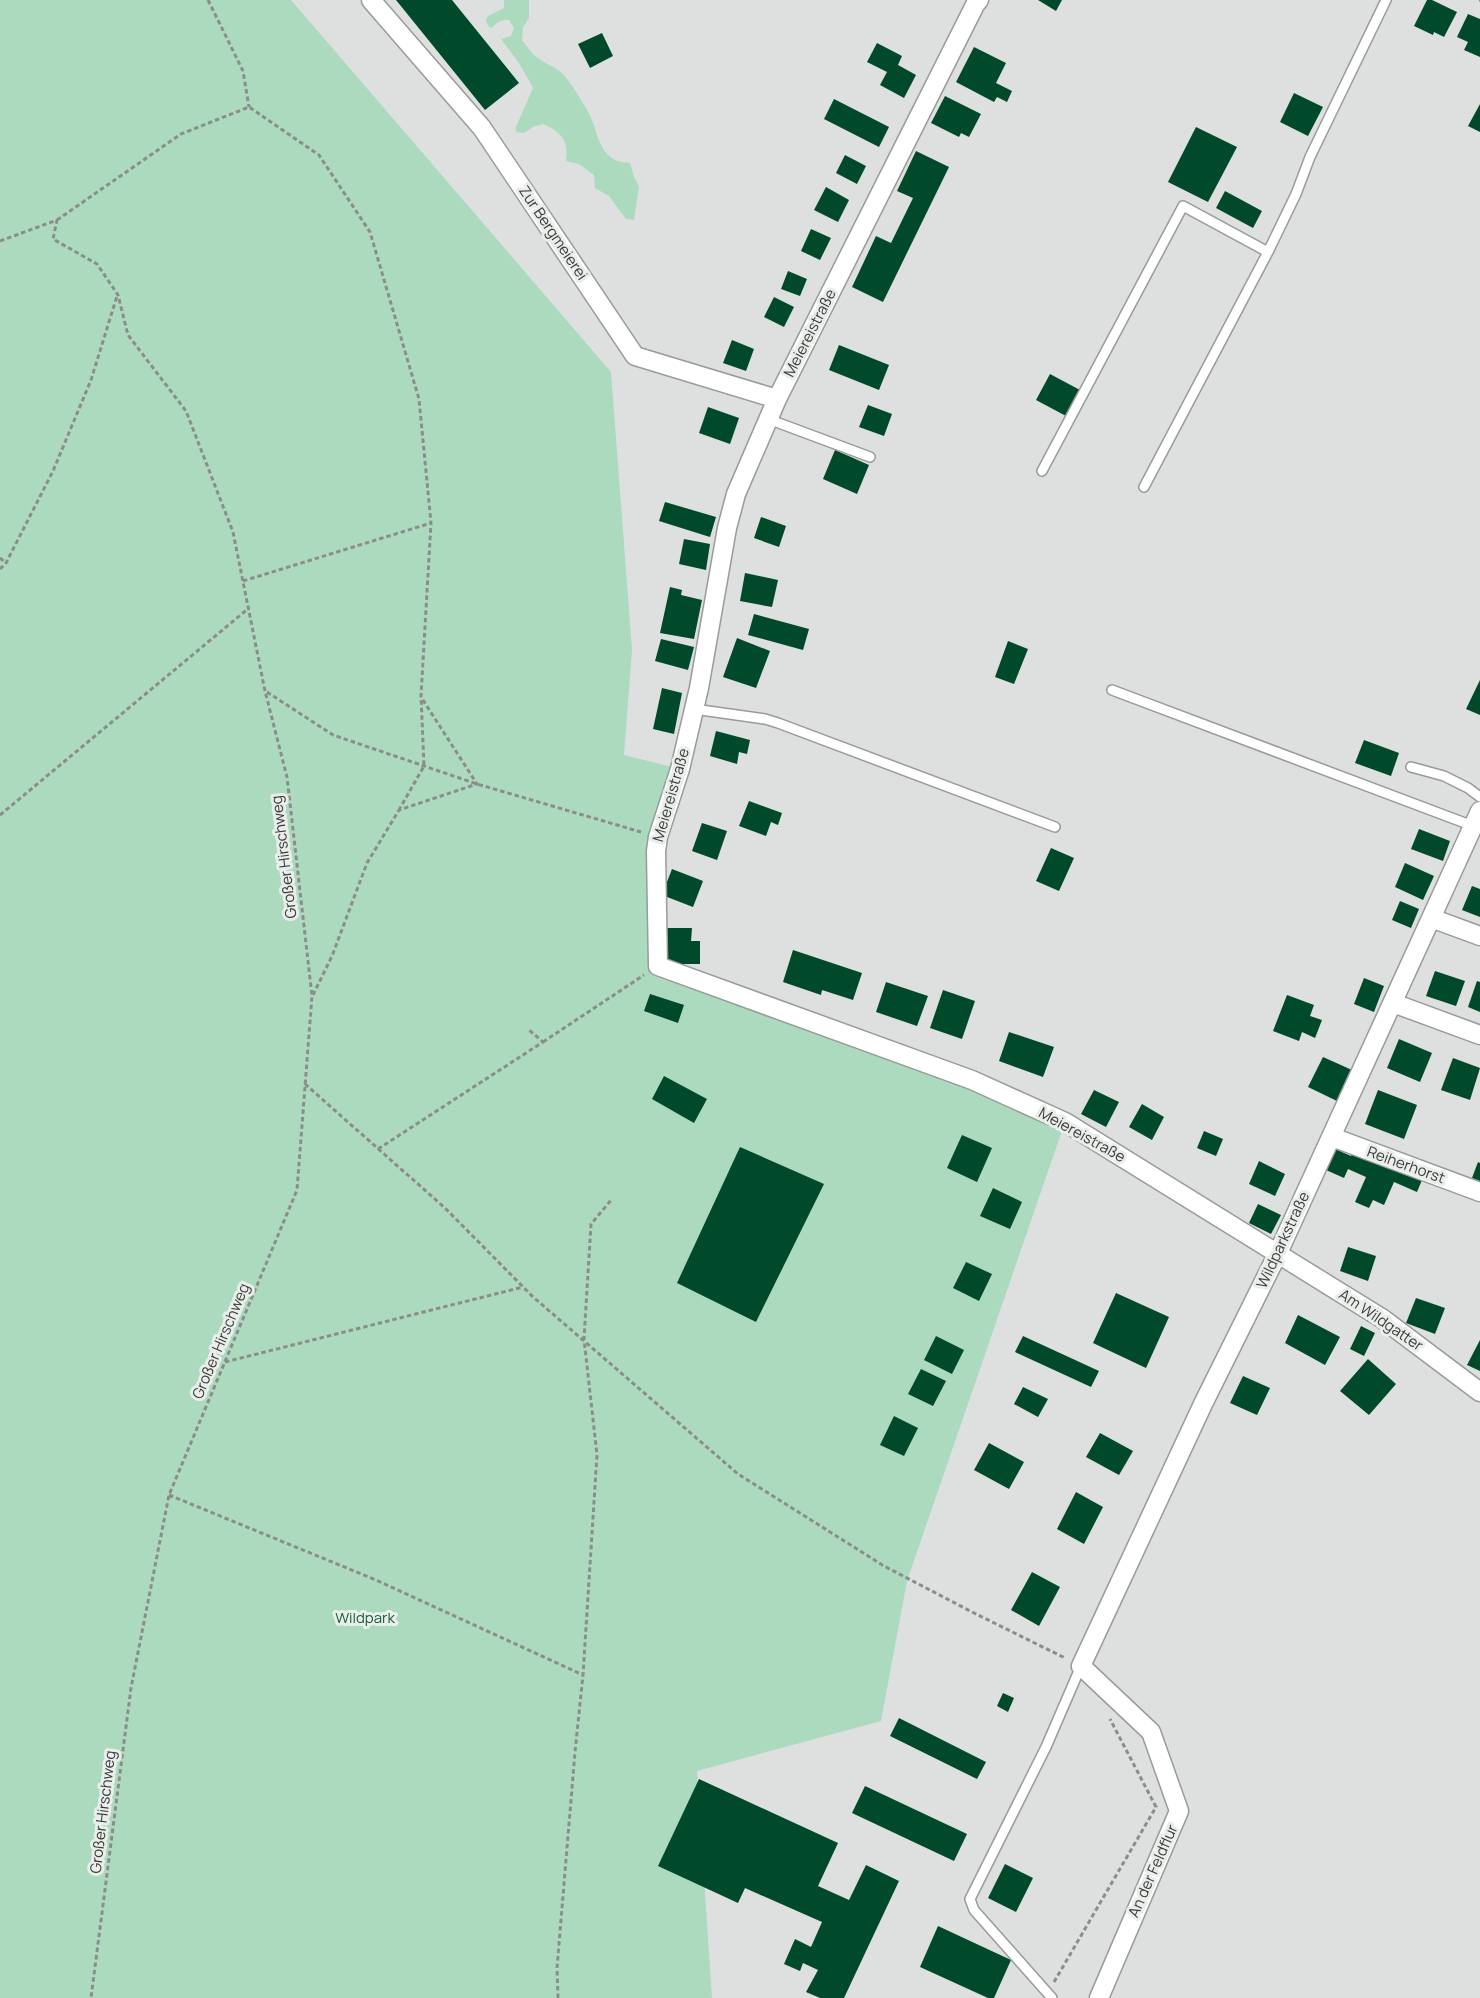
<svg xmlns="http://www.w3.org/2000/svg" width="1480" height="1998" viewBox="0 0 1480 1998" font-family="Manrope,sans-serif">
	<rect width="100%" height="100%" fill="#dde0de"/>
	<path fill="#acdabe" d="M0,0H291L611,372L632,650L624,755L680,769L658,837V966L1065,1122L907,1581L881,1721L697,1771L712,1998H0Z
		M504,0H529V18L523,27L522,40C526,45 529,50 534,55C542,63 556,66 564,75C573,86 580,98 587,110C600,131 596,162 630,163L634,177L639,186L634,220L626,219L609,196L595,188L594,175L579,164L566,161C569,140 561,132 543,124L533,127L524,133L516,132V127L533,88L519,63L501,39L511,36L514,28L509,20C501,19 497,22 492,28L488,26L486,20L488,16L504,8Z"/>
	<path fill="#00492b" d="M396,0H452L519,83L485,110Z
		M1038,0H1062L1056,11Z
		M1427,0H1432L1457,12L1444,37L1434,32L1433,35L1414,26Z
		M1468,14L1480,19V57L1464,50L1468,42L1457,37Z
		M602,33L613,56L590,68L578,44Z
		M877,43L902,56L898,65L916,75L904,98L880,85L887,72L867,62Z
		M974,47L1006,63L996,83L1012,91L1007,102L997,97L994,102L956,82Z
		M1294,93L1323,107L1308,136L1280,122Z
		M945,96L981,114L969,137L961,133L959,137L931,123Z
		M834,99L889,127L879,147L824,119Z
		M1480,104V132L1468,126Z
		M1196,127L1237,147L1208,202L1168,182Z
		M916,151L949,167L883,302L852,287L876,236L891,243L913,198L897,191Z
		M845,155L866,166L857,184L836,173Z
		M826,187L849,200L838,222L814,210Z
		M1225,191L1262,211L1253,228L1216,208Z
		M811,229L831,238L820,260L801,251Z
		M788,271L807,279L800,296L781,289Z
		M774,297L794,307L784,327L764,317Z
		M732,340L754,349L746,371L723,363Z
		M839,345L889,365L879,390L829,370Z
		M1050,374L1080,390L1066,416L1036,400Z
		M868,405L892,414L884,436L859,427Z
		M708,407L739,418L730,444L699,433Z
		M835,450L869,465L857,494L823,479Z
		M665,502L716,517L710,537L659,521Z
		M761,517L786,526L779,547L754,538Z
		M684,539L710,544L706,570L679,564Z
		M745,573L778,580L772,607L740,601Z
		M670,587L682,590L681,595L702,600L694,639L660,633Z
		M754,614L809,629L803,650L748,635Z
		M737,638L770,651L756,688L723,677Z
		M661,639L694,647L688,670L655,661Z
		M1008,641L1028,649L1014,684L995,677Z
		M1480,680V715L1466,709Z
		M662,688L682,693L674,734L653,729Z
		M716,731L750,740L747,754L739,752L737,764L710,756Z
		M1364,740L1399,753L1391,776L1355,763Z
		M749,801L782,813L778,825L771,822L766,836L739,826Z
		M702,823L727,831L717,860L692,851Z
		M1419,829L1450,841L1443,861L1411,849Z
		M1051,848L1074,858L1059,891L1036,881Z
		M1405,863L1434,876L1423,900L1395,887Z
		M672,869L703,881L693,907L662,895Z
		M1472,886L1480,889V917L1462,910Z
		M1400,901L1419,909L1411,928L1392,920Z
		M666,928H692L691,941H700V964H665Z
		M793,950L862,973L853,1000L822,990L821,995L783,982Z
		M1435,971L1465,981L1456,1006L1426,996Z
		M1364,978L1384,986L1374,1012L1354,1004Z
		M1477,981L1480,982V1012L1468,1007Z
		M886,982L928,996L917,1026L876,1012Z
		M943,990L975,1001L962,1039L930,1028Z
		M650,994L684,1005L678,1023L644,1011Z
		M1287,995L1314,1005L1310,1016L1322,1020L1315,1038L1302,1032L1299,1041L1273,1031Z
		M1009,1032L1054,1047L1043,1077L999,1061Z
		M1399,1039L1432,1053L1420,1082L1387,1068Z
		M1323,1057L1352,1070L1337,1101L1308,1087Z
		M1453,1058L1480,1068L1470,1100L1441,1090Z
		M664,1076L707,1099L694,1123L652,1099Z
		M1094,1090L1119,1102L1106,1127L1081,1114Z
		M1378,1090L1417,1105L1404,1139L1365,1124Z
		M1142,1104L1164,1117L1152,1140L1129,1127Z
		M1204,1131L1223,1139L1216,1156L1197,1148Z
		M962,1135L992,1148L977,1182L947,1168Z
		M740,1147L824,1184L756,1322L677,1283Z
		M1335,1149L1351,1156L1353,1150L1422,1180L1417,1192L1394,1182L1384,1205L1373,1200L1369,1208L1355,1202L1366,1177L1348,1169L1344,1178L1326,1170Z
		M1259,1161L1285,1174L1275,1196L1249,1184Z
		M1478,1162L1480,1163V1181L1472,1178Z
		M993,1188L1022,1202L1010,1229L980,1216Z
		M1258,1204L1281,1215L1271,1234L1249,1223Z
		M1348,1247L1376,1256L1368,1281L1340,1271Z
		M966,1262L992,1274L979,1301L953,1288Z
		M1116,1293L1169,1317L1146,1368L1093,1343Z
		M1416,1298L1445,1308L1435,1334L1406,1323Z
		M1298,1315L1340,1337L1325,1365L1285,1343Z
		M1361,1326L1375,1333L1364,1356L1350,1349Z
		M936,1336L964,1350L952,1374L924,1360Z
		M1023,1336L1099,1371L1091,1387L1015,1352Z
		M1480,1340V1371L1467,1365Z
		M1368,1359L1396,1384L1369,1415L1340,1391Z
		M921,1369L946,1381L933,1406L908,1394Z
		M1243,1376L1270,1388L1257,1415L1230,1403Z
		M1023,1387L1048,1399L1038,1417L1014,1404Z
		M894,1416L918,1428L904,1456L880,1445Z
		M1100,1433L1133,1451L1119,1475L1086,1457Z
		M989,1443L1024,1462L1009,1489L974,1470Z
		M1076,1492L1103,1507L1084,1544L1057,1529Z
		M1032,1572L1060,1587L1039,1626L1011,1610Z
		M1003,1693L1014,1698L1008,1712L997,1706Z
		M899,1718L986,1762L977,1779L890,1736Z
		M699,1779L838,1843L818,1886L849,1900L866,1865L899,1881L844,1998H820L806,1992L818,1970L803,1963L800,1971L784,1964L795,1939L811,1947L822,1922L745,1888L738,1903L658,1866Z
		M865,1786L967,1834L954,1861L852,1813Z
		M1005,1864L1033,1878L1016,1912L988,1898Z
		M938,1926L1011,1960L994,1998H988L920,1967Z"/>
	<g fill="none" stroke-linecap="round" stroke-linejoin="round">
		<defs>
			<path id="lane" d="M768,419L870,457
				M1042,471L1183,206L1268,252
				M1144,487L1268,252L1296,194L1310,157L1386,0
				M1112,690L1473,826
				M694,709L765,719L778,723L1055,827
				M1411,767L1444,776L1468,788L1480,797
				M1052,1998L974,1910L970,1899L1046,1747L1081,1666"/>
			<path id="street" d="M371,0L482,128L635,356L777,399
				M979,0L975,5L777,399L736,494L727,528L699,688L680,769L658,837L656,851L658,966L972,1080L1065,1122L1383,1319L1480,1392
				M1431,918L1480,936
				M1393,1003L1480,1035
				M1332,1137L1480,1192
				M1099,1998L1179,1811L1151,1732L1081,1666L1203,1404L1278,1253L1480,811"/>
		</defs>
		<use href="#lane" stroke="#989b99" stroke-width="12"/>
		<use href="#street" stroke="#989b99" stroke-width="21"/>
		<path stroke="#8b8d8c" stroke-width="3" stroke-dasharray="4.5 3" stroke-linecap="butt" d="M208,0L243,71L249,107
			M1479,0H1480
			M57,220L181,134L249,107L319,155L370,232L419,399L431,523L421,696L424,766L399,810
			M0,241L57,220L53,239L97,264L118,295L128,335L186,411L233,532L265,691L287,777L312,996L297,1190L169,1495L131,1688L91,1998
			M0,558L6,563
			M0,569L6,563L53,471L91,380L117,296
			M243,581L431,523
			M267,692L333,735L477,784L641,832
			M0,815L249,608
			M313,995L332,956L367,863L399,810L477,784L421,697
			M543,1042L644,975
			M305,1084L445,1208L532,1296L738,1474L884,1566L974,1613L1065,1658
			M378,1149L543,1042L528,1029
			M225,1362L523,1287
			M169,1495L376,1580L583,1675
			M1054,1982L1156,1807L1110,1719
			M558,1998L557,1968L575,1752L583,1675L597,1455L584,1339L591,1224L612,1199"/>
		<use href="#lane" stroke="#fff" stroke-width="9"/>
		<use href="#street" stroke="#fff" stroke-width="18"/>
	</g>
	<g text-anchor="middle" stroke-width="6" stroke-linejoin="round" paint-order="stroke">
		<g font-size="15" fill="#3a3b3a" stroke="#eaeeeb">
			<text transform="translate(553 233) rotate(56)" y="5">Zur Bergmeierei</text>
			<text transform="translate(810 333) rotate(-63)" y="5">Meiereistraße</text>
			<text transform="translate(671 795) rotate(-74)" y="5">Meiereistraße</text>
			<text transform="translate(284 857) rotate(-97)" y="5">Großer Hirschweg</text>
			<text transform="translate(1082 1135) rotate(29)" y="5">Meiereistraße</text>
			<text transform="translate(1406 1165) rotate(20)" y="5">Reiherhorst</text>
			<text transform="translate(1283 1240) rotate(-65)" y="5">Wildparkstraße</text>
			<text transform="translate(1381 1320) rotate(34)" y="5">Am Wildgatter</text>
			<text transform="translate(221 1341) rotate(-67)" y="5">Großer Hirschweg</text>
			<text transform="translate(103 1812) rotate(-83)" y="5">Großer Hirschweg</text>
			<text transform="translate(1153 1871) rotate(-66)" y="5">An der Feldflur</text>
		</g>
		<g font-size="15" fill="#145f3d" stroke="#eaeeeb">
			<text x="365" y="1623">Wildpark</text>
		</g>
	</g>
</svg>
